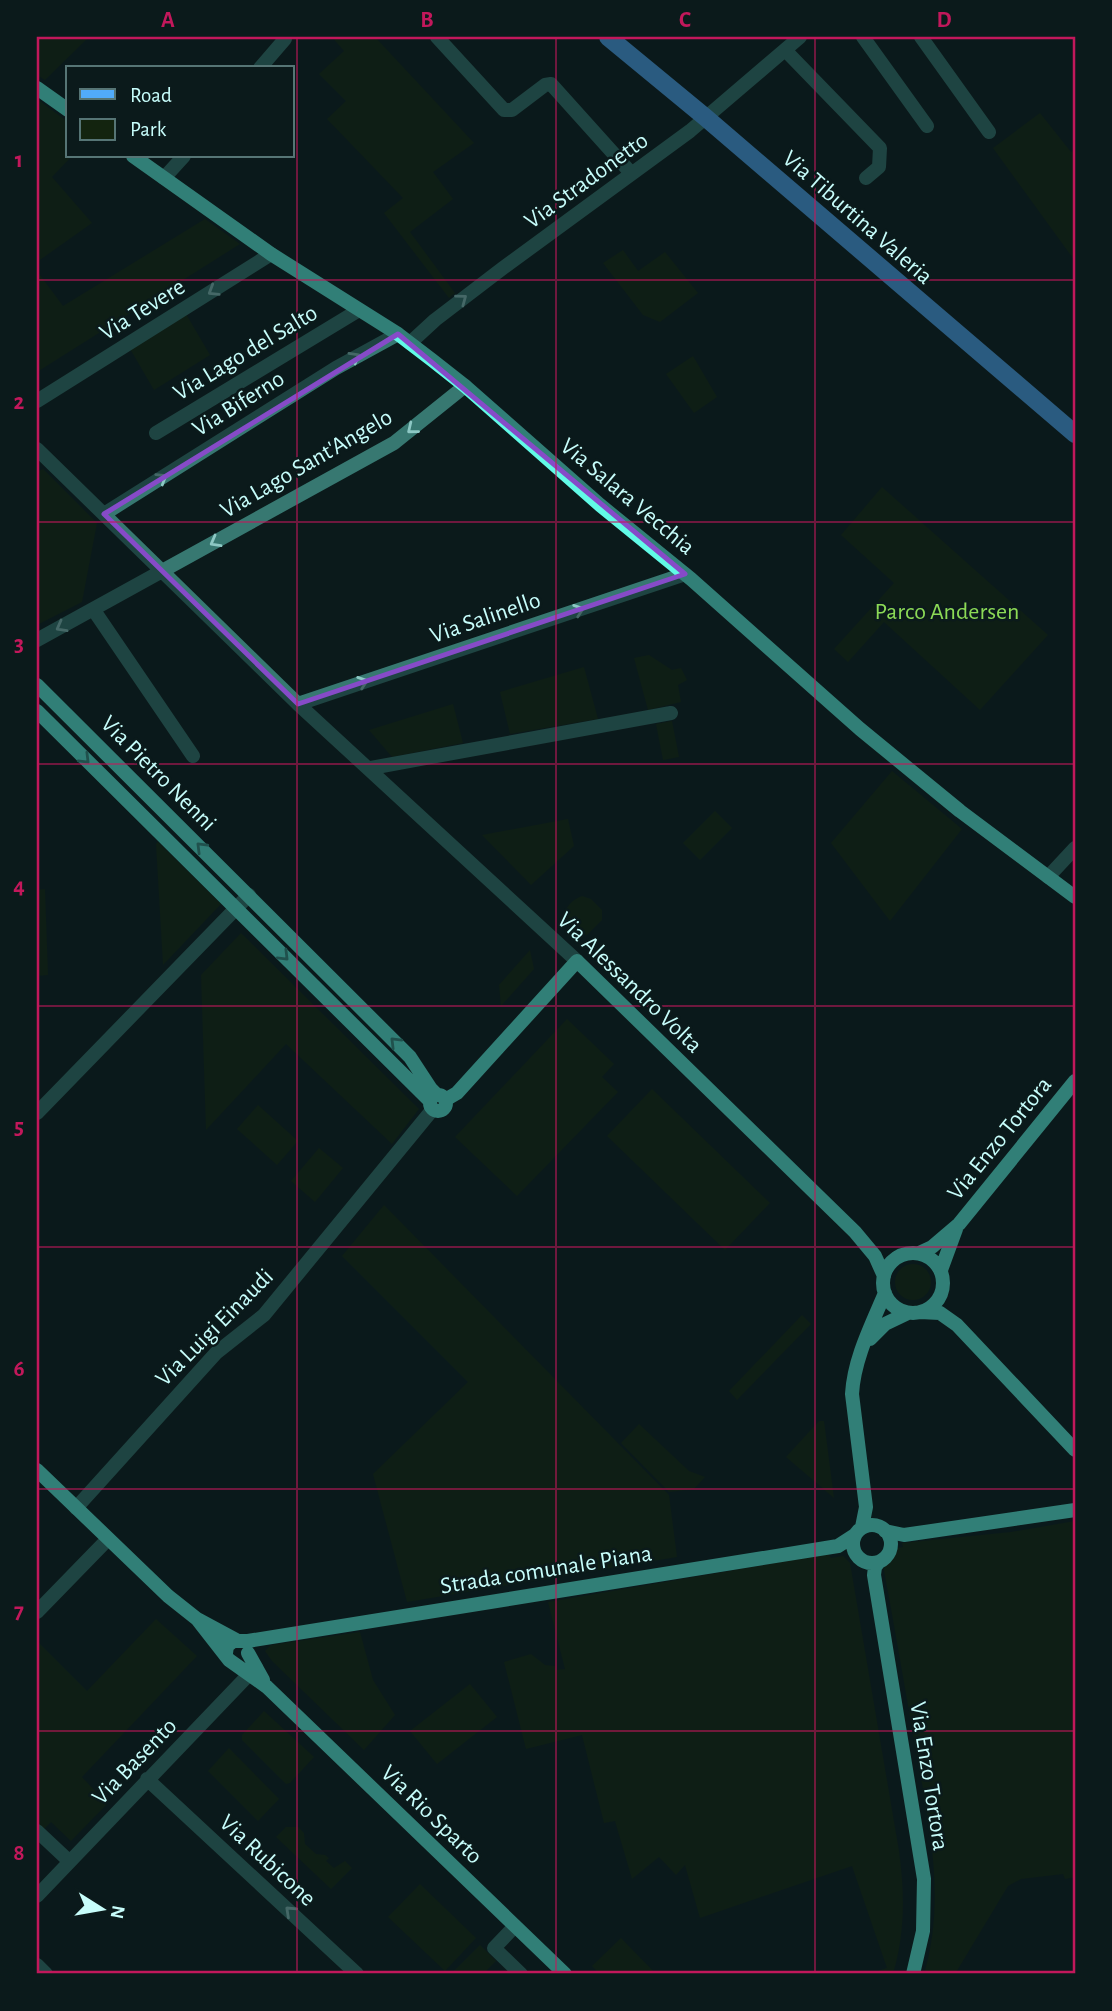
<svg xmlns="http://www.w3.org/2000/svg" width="1112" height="2011" viewBox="0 0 1112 2011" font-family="'Alegreya Sans',sans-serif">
	<rect width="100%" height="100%" fill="#0b1a1b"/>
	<path fill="#13240f" d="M41,37H89L45,80L37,75V41Z
		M332,37H375L474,143L433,172L453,199L410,232L455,293L449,298L384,213L403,198L327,119L346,101L319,74L344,51Z
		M37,99L68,122V156H72L52,177L92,223L37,262Z
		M1040,113L1071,152L1075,149V261L993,148Z
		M205,219L240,244L37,372V271L63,306Z
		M623,250L638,271L665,252L698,293L660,322L643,315L603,263Z
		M186,314L210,355L154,390L129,347Z
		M693,356L717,397L694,413L666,374Z
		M43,469L97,523L82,602L37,625V472Z
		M882,487L1048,635L980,710L884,622L848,662L834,649L894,583L841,535Z
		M649,655L672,670L681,668L687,680L678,685L681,702L648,710L634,658Z
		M584,667L598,719L510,734L500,692Z
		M453,704L463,743L392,757L369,730Z
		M672,721L679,757L663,760L656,724Z
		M892,771L962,829L890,921L831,843Z
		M715,811L732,828L700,860L683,843Z
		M568,819L574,846L531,885L482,835Z
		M158,842L221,904L163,965L156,844Z
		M45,889L48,975L37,976V890Z
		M582,896L591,899L602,910V920L587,935L579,934L564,917C564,908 573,899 582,896Z
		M241,933L419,1109L392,1144L286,1044L206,1130L201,975Z
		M530,950L534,969L501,1006L499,985Z
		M567,1019L614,1064L602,1077L618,1092L517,1196L455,1137Z
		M652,1089L770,1203L725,1250L607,1136Z
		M258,1105L298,1141L277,1165L237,1129Z
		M319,1148L343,1168L315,1202L291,1181Z
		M384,1205L669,1495L677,1557L407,1602L373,1474L468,1382L342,1256Z
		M895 1282a18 18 0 1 1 36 0a18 18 0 1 1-36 0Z
		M802,1315L811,1324L737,1400L729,1391Z
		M819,1421H824L834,1498L786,1457Z
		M639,1424L689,1471L705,1477L694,1489L669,1492L621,1443Z
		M1075,1521V1877L1065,1879L1063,1874L1021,1879L1008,1886L955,1974H924C947,1897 928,1818 914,1740C904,1682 894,1624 883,1565L892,1556L896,1548L903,1547L902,1543L1011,1532Z
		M828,1554L831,1558L843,1556L850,1563L899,1851C905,1895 905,1932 893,1974H869L887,1968L852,1866L700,1918L685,1865L676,1875L659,1857L632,1879L615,1821L604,1823L582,1735L526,1749L504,1662L531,1654L545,1665L555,1666L556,1670L565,1669L548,1602Z
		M156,1619L197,1656L82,1777L107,1804L71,1841L51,1822L44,1829L37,1823V1641L87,1691Z
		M360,1632L373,1680L395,1715L364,1750L272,1661L265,1651L271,1645Z
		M470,1684L497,1717L437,1764L410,1731Z
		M264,1711L314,1757L290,1783L286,1784L242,1740V1735Z
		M229,1748L279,1799L258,1821L208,1771Z
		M286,1827H298L304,1833L305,1844L316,1854L325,1855L329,1858L326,1861L334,1868L345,1861L352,1868L331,1889L276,1837Z
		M420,1884L476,1938L445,1971L388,1917Z
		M621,1938L656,1974H600L592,1966Z
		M480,1945L496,1961L483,1974H451Z"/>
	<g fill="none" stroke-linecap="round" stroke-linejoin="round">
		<path stroke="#377871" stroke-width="14" d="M437,37L504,110H512L545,85L551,84L631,173
			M863,37L927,126
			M921,37L989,132
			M785,50L880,148L879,167L866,178
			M260,68L285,39
			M164,178L184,156
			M410,343L435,320L503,268L690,131L800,37
			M37,401L271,254
			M156,433L359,310
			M37,449L298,704L577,961
			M104,514L336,368L398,334
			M93,609L193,756
			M37,640L394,443L465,386
			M298,704L685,574
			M371,768L671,713
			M1048,877L1075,848
			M37,1113L249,895
			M76,1508L216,1353L264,1315L433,1109
			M37,1612L108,1539
			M147,1779L357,1974
			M37,1831L69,1861
			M37,1896L256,1667
			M515,1926L494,1948L521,1974
			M37,1965L46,1974"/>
		<path stroke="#61fae6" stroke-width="14" d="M37,88L68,110
			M133,156L271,254L398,334L432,360L465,386L600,505L691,579L860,729L960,811L1075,897
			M37,685L410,1057L431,1089L437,1095
			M37,711L430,1101
			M430 1103a8 8 0 1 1 16 0a8 8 0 1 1-16 0Z
			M445,1100L457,1093L577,961L855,1232L875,1256L884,1276
			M919,1253L932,1247L959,1224L1075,1081
			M883 1283a30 30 0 1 1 60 0a30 30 0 1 1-60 0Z
			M941,1270L956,1229
			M920,1312L940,1313L957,1325L1075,1450
			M870,1339L885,1324L908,1313
			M37,1470L168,1596L197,1619L236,1640
			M853 1544a19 19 0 1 1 38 0a19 19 0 1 1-38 0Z
			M862,1527L866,1507L852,1394C854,1359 871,1326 885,1293
			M885,1531L904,1535L1075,1510
			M878,1563L875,1567L874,1575L924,1879L923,1931L913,1974
			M197,1619L229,1660L267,1687L565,1974
			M226,1653L227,1646L233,1641H248L838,1546L855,1535
			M248,1653L263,1680"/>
		<path stroke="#51abfa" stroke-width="18" d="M608,37L705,117L1075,434"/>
	</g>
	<defs><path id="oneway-chevron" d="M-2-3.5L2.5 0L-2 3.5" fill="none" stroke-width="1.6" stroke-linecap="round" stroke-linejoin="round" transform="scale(1.75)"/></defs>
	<g stroke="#8dc8c4">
		<use href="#oneway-chevron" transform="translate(213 291) rotate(148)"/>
		<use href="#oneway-chevron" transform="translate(462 299) rotate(-37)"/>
		<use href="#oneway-chevron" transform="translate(355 357) rotate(-30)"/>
		<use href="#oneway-chevron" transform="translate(412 429) rotate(141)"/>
		<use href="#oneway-chevron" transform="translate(162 478) rotate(-32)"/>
		<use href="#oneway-chevron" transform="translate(215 542) rotate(151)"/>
		<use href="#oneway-chevron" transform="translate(579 610) rotate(-19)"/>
		<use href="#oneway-chevron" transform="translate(61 627) rotate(151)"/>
		<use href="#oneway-chevron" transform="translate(363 682) rotate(-19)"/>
		<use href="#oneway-chevron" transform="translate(290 1911) rotate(-137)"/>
	</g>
	<g stroke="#3a958b">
		<use href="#oneway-chevron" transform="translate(85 759) rotate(45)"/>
		<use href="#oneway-chevron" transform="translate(201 847) rotate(-135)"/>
		<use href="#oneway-chevron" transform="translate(284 956) rotate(45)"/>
		<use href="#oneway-chevron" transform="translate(395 1042) rotate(-135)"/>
	</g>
	<path d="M0 0H1112V2011H0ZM398,334L685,574L298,704L104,514Z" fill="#0b1a1b" fill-opacity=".55" fill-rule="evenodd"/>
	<path fill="none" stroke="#864bc8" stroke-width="5" stroke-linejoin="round" d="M398,334L685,574L298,704L104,514Z"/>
	<path fill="none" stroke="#c2185b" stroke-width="2" stroke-opacity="0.55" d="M297,37V1974M556,37V1974M815,37V1974M37,280H1075M37,522H1075M37,764H1075M37,1006H1075M37,1247H1075M37,1489H1075M37,1731H1075"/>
	<g text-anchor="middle" stroke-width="5" stroke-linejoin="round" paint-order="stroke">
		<g font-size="24" fill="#c7fdfb" stroke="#0b1a1b">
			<text transform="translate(586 180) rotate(-36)" y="8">Via Stradonetto</text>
			<text transform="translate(858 217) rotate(41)" y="8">Via Tiburtina Valeria</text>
			<text transform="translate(142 309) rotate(-32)" y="8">Via Tevere</text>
			<text transform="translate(245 352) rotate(-31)" y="8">Via Lago del Salto</text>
			<text transform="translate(238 403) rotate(-32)" y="8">Via Biferno</text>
			<text transform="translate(306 463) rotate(-30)" y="8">Via Lago Sant'Angelo</text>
			<text transform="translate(628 496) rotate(40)" y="8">Via Salara Vecchia</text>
			<text transform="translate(485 617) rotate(-19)" y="8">Via Salinello</text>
			<text transform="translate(159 773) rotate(45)" y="8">Via Pietro Nenni</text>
			<text transform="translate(630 982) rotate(44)" y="8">Via Alessandro Volta</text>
			<text transform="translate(999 1138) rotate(-51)" y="8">Via Enzo Tortora</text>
			<text transform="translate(214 1327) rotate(-45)" y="8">Via Luigi Einaudi</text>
			<text transform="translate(546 1569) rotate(-9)" y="8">Strada comunale Piana</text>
			<text transform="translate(134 1761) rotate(-46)" y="8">Via Basento</text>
			<text transform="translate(930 1776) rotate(81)" y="8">Via Enzo Tortora</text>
			<text transform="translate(432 1814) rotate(44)" y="8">Via Rio Sparto</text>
			<text transform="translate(268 1860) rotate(43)" y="8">Via Rubicone</text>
		</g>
		<g font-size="24" fill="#8cda56" stroke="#0b1a1b">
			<text x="947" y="619">Parco Andersen</text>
		</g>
	</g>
	<rect width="1112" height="2011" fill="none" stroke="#0b1a1b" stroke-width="77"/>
	<rect x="66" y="66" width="228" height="91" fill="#0b1a1b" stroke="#567575" stroke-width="2"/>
	<rect x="80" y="89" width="35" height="10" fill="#51abfa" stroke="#567575" stroke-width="2"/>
	<text x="130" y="102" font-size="21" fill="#c7fdfb">Road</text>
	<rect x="80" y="119" width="35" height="21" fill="#13240f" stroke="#567575" stroke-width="2"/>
	<text x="130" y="136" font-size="21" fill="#c7fdfb">Park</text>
	<g transform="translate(102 1909) rotate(101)" stroke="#0b1a1b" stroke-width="5" paint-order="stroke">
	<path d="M0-5L12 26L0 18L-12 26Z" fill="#c7fdfb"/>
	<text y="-10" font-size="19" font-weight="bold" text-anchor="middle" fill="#c7fdfb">N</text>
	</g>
	<rect x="38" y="38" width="1036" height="1934" fill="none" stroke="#c2185b" stroke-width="2.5"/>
	<g font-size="23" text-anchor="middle" font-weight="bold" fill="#c2185b">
		<text x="168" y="27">A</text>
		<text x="427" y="27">B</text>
		<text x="685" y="27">C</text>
		<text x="944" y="27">D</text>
		<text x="19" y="167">1</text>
		<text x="19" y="409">2</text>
		<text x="19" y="651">3</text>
		<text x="19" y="893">4</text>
		<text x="19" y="1134">5</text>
		<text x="19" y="1376">6</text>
		<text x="19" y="1618">7</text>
		<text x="19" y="1860">8</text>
	</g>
</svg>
